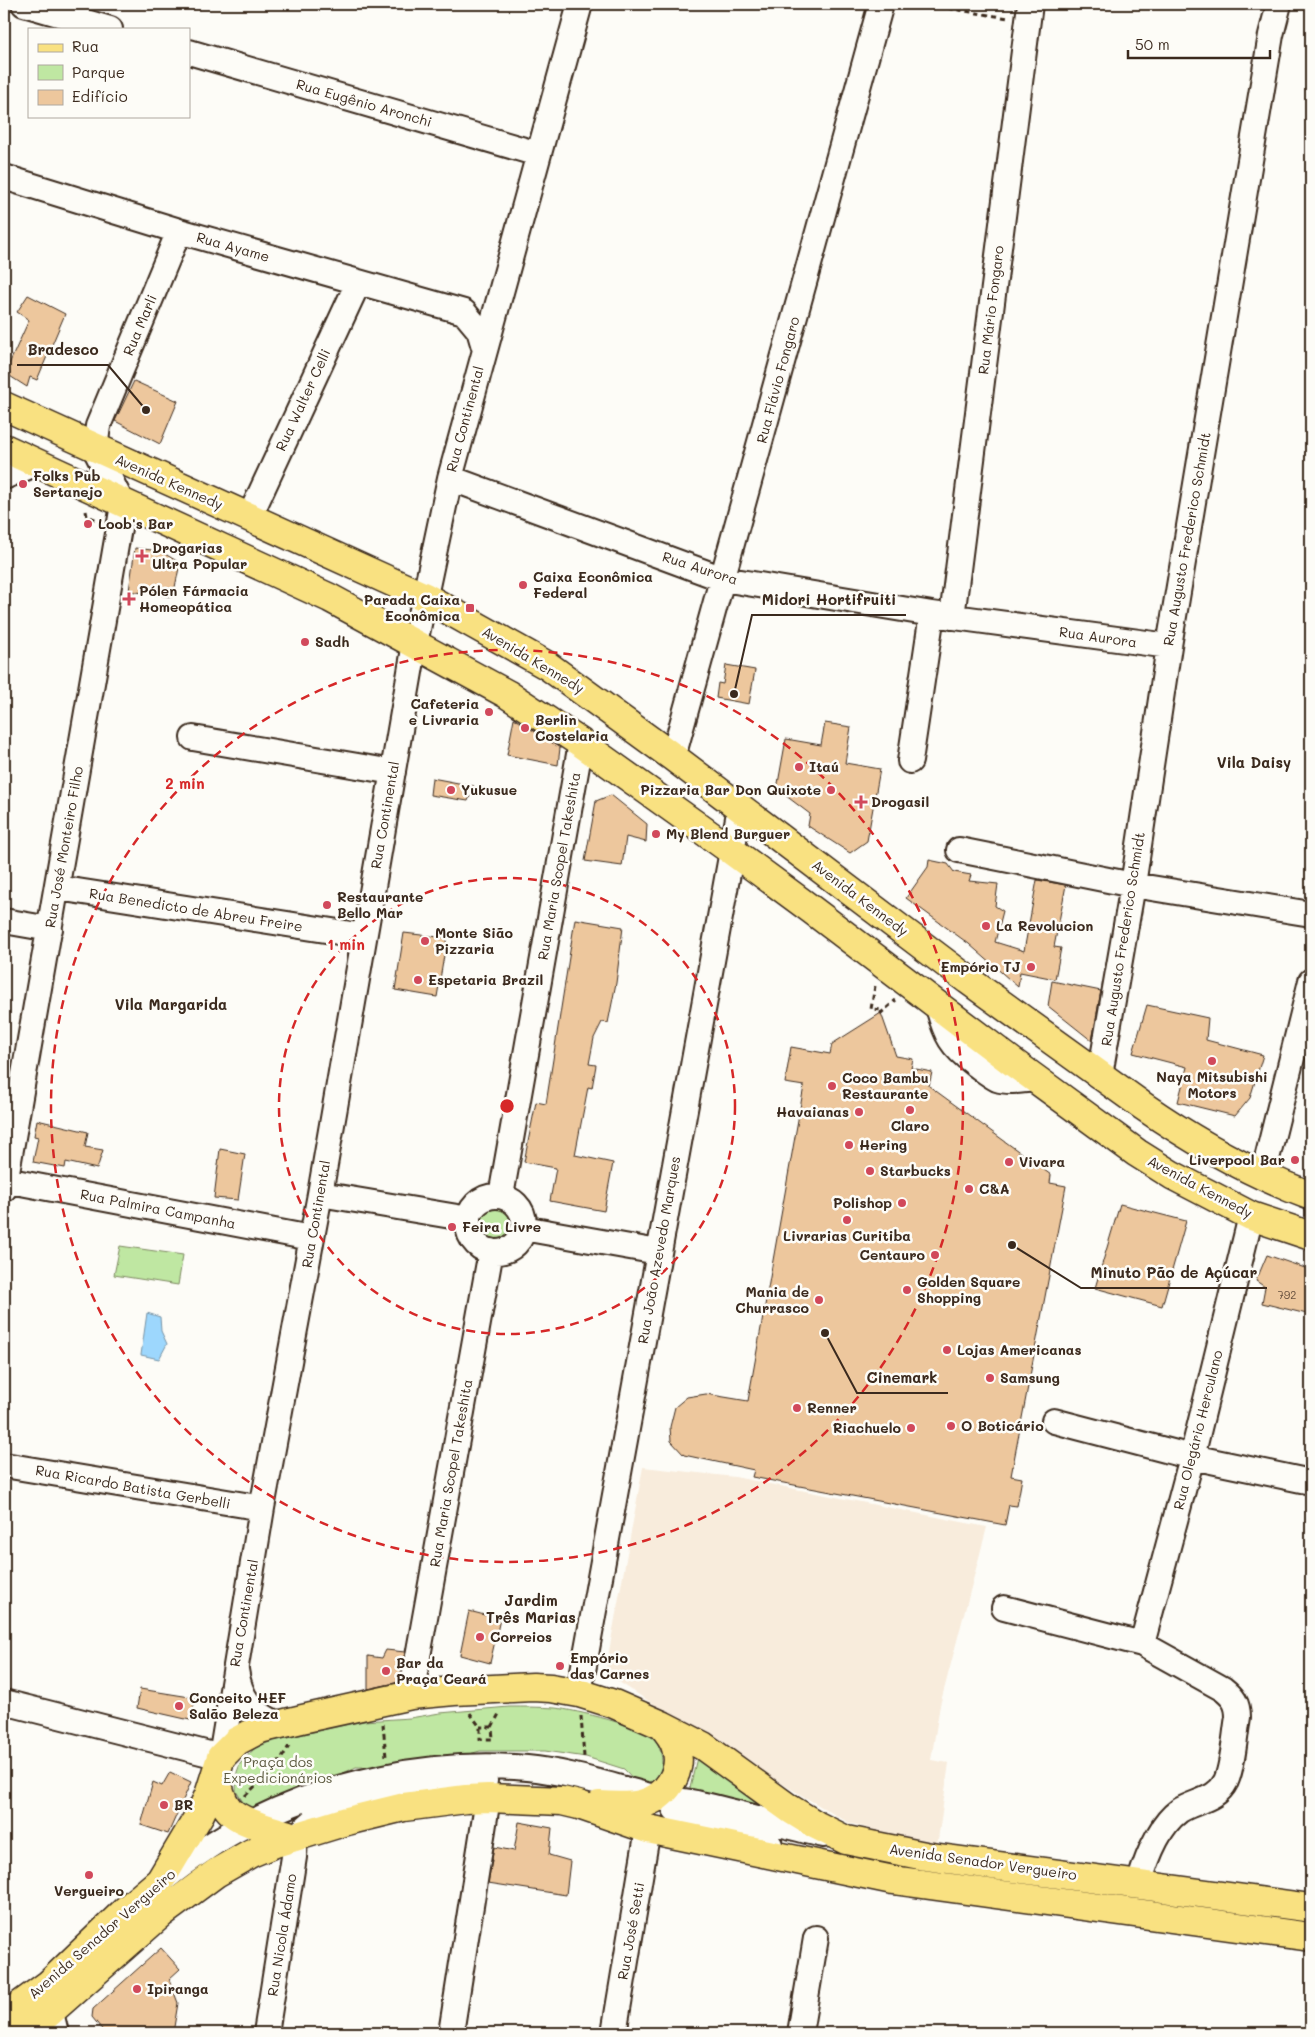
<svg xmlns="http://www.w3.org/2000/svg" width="1315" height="2037" viewBox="0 0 1315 2037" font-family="Mali,sans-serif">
	<rect width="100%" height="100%" fill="#fdfcf7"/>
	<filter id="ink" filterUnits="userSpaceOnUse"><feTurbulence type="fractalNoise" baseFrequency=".02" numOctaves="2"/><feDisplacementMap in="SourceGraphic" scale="10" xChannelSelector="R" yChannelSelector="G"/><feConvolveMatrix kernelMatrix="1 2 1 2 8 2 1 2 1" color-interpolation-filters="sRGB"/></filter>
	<g filter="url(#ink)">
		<path fill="#f8ecdc" d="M643,1467L735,1477L987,1527L940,1705L931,1760L949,1763L937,1847L849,1823L731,1754L605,1673Z"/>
		<path fill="#bfe7a2" stroke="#7d8860" d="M474 1224a21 21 0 1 1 42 0a21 21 0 1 1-42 0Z
			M120,1246L183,1255L178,1285L114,1275Z
			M509,1707C524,1707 540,1707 555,1708C575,1710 644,1726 656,1741C660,1747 662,1756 662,1763C661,1777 652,1783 640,1786L624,1769L586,1757L545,1751H480L419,1768L356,1767L311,1789L259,1809L246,1807L236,1791L237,1772L240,1764L255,1748L272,1741L364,1721L410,1718L440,1713Z
			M698,1753L792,1819L688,1797Z"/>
		<path fill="#9dd7fd" stroke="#7692a4" d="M147,1313L160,1317L161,1331L167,1344L159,1359L141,1355Z"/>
		<path fill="#edc79d" stroke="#3b2a1e" d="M28,295L65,314L37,380L30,377L27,387L5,373L29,320L17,312Z
			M134,381L178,401L160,444L115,421Z
			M135,548L160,551L180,563L173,597L129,591Z
			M726,665L755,670L749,704L716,698L718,683L723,684Z
			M514,718L560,748L558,765L507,755Z
			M825,723L851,727L845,763L880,769L867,841L850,853L808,826L810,814L777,789L786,739L821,745Z
			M432,778L474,786L468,801L430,795Z
			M611,795L647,824L646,842L626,837L622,866L585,861L596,801Z
			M929,860L948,864L954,872L971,875L969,881L998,884L995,906L1003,911L995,942L1024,951L1037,880L1066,885L1054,947L1061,948L1055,979L1020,972L1018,987L969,944L906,898L928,867Z
			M575,919L623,927L616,983L608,1023L602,1022L594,1038L589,1064L596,1065L592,1088L588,1087L575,1155L613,1163L604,1211L550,1201L556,1168L524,1162L536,1102L546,1104Z
			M404,933L447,938L437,997L395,990Z
			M1052,981L1101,991L1092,1041L1048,1006Z
			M1147,1005L1208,1018L1206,1040L1263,1055L1250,1098L1235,1116L1178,1102L1187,1067L1133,1053Z
			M881,1013L896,1056L913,1059L911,1068L932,1072L929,1086L1051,1175L1050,1183L1066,1186L1011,1476L1022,1478L1017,1506L1009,1505L1005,1525L752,1477L754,1470L684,1455L671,1441L670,1427L675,1407L687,1397L706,1394L748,1401L804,1086L785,1083L791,1047L830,1054L832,1044Z
			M37,1120L88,1132L85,1147L103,1150L97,1169L66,1162L65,1168L33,1162L38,1137L34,1136Z
			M220,1149L245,1154L238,1200L214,1198Z
			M1120,1204L1186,1221L1162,1306L1095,1288Z
			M1267,1255L1311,1270V1315L1262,1303L1265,1287L1256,1281Z
			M469,1611L500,1619L490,1663L460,1655Z
			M386,1650L405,1652L399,1682L368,1689V1656L382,1658Z
			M140,1689L196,1698L190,1720L137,1708Z
			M170,1772L191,1782L168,1834L141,1825L153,1782L162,1786Z
			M519,1822L552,1828L549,1855L570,1861L566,1895L488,1883L494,1847L514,1851Z
			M161,1948L180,1969L169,1979L178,2003L173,2033H105L92,2017L93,2009Z"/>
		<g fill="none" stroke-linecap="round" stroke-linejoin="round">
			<defs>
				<path id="minor" d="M24,4L110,29
					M189,52L538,154
					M4,177L179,231L464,312L479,330L484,347
					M4,477L37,463
					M450,478L723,579L932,614L1169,646
					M249,518L358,283
					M952,617L1030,4
					M193,738L393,772
					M673,757L881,4
					M910,761L932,614
					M959,850L1133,885L1311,914
					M58,888L364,936
					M4,921L50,929
					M938,1007C946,1036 951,1046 975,1064C982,1069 989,1075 997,1079C1009,1083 1024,1080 1036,1079
					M1100,1075L1133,885L1169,646L1271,35L1279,4
					M1263,1175L1311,981
					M5,1180L311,1238
					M4,1189L123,505L95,449L98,426L179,231
					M320,1194L469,1219
					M501,1196L581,743
					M468 1224a28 28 0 1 1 56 0a28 28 0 1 1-56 0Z
					M523,1228L658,1252
					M1054,1421L1192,1457L1311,1482
					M4,1465L262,1508
					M1004,1608L1142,1644L1223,1689C1233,1697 1238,1703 1238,1717C1235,1734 1233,1766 1226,1781C1216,1801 1196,1800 1179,1811C1158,1826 1146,1860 1139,1884
					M1142,1644L1192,1457L1251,1216
					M236,1670C240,1699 252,1713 278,1724
					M579,1693L740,807
					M411,1695L491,1251
					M4,1702L221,1757L262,1508L320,1194L415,643L450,478L580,4
					M675,1809L697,1819L770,1845
					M164,1879C188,1860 214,1841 242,1827C328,1782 430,1760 527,1768C572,1772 616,1788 659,1798C673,1801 687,1800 700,1804C742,1813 783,1826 824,1835
					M51,2013L56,2033
					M266,2033L294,1857L295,1837L319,1816L349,1805L411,1792L485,1781
					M451,2033L488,1798
					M614,2033L648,1829
					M800,2033L816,1938"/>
				<path id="major" d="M4,406L425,597L548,666L673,757L968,980L1143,1106C1195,1142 1252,1174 1311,1196
					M4,448L330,598L507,694L581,743L732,851L812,910L1011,1061L1137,1153L1172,1175L1251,1216L1311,1236
					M216,1774C218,1785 220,1798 227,1807C237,1823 277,1831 295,1837
					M599,1805C613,1806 627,1807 641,1804C665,1799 684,1772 676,1748C674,1739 668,1732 662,1725
					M4,2017L49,1984L126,1910L160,1881L200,1814L209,1795L221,1757L237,1741L260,1729L302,1719L411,1695L454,1691L533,1687L551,1688L579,1693L614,1704L662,1725L703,1746L790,1809L816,1825L846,1840L925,1856L1311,1908
					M26,2033L162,1913L216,1873L251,1853L275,1843L347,1821L404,1807L466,1799L488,1798L562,1801L579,1805L648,1829L893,1880L1311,1937"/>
			</defs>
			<use href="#minor" stroke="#3b2a1e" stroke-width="28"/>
			<use href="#major" stroke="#3b2a1e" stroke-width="31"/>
			<path stroke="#3b2a1e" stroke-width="3" stroke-dasharray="5 4" stroke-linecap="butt" d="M922,4L1008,18
				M86,511L87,516L100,521
				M875,986L871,1009L882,1010L881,1013L896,1000
				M470,1713L480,1727V1739H493L492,1727H480
				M581,1716L584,1757
				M383,1724L386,1757
				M492,1727L500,1712
				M245,1796L278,1764L289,1746"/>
			<use href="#minor" stroke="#fdfcf7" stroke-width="24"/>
			<use href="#major" stroke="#f9e181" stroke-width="28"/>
		</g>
	</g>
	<g fill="none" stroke="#d62828" stroke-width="2.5" stroke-dasharray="9 6">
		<circle cx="507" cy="1106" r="228"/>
		<circle cx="507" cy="1106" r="456"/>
	</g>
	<g fill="#d1495b" stroke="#fdfcf7" stroke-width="2">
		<circle cx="23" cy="484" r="5"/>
		<circle cx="88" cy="524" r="5"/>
		<path d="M139.5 548.5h5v5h5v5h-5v5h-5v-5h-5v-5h5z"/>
		<circle cx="523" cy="585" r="5"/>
		<path d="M126.5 591.5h5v5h5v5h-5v5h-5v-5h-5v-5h5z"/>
		<rect x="465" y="603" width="10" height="10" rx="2.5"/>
		<circle cx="305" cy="642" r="5"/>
		<circle cx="489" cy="712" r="5"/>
		<circle cx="525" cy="728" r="5"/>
		<circle cx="799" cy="767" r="5"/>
		<circle cx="451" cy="790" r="5"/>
		<circle cx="831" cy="790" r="5"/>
		<path d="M858.5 794.5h5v5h5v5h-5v5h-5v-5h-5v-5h5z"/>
		<circle cx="656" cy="834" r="5"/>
		<circle cx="327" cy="905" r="5"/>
		<circle cx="986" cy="926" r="5"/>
		<circle cx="425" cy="941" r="5"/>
		<circle cx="1031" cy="967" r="5"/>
		<circle cx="418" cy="980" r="5"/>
		<circle cx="1212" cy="1061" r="5"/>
		<circle cx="832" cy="1086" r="5"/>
		<circle cx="910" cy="1110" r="5"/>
		<circle cx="859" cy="1112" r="5"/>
		<circle cx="849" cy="1145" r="5"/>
		<circle cx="1295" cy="1160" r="5"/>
		<circle cx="1009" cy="1162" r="5"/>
		<circle cx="870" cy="1171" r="5"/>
		<circle cx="969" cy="1189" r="5"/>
		<circle cx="902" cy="1203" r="5"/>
		<circle cx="847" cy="1220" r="5"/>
		<circle cx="452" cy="1227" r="5"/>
		<circle cx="935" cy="1255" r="5"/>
		<circle cx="907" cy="1290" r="5"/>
		<circle cx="819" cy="1300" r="5"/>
		<circle cx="947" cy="1350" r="5"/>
		<circle cx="990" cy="1378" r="5"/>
		<circle cx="797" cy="1408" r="5"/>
		<circle cx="951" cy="1426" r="5"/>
		<circle cx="911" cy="1428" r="5"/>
		<circle cx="480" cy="1637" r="5"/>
		<circle cx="560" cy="1666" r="5"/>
		<circle cx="386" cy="1671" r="5"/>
		<circle cx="179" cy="1706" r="5"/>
		<circle cx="164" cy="1805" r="5"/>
		<circle cx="89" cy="1875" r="5"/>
		<circle cx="137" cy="1989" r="5"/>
	</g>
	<g text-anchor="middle" stroke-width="5" stroke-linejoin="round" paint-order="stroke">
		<g font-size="11" fill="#68513e">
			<text x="1287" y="1299">792</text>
		</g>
		<g font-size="14" fill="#3b2a1e" stroke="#fdfcf7">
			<text transform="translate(364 103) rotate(16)" y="5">Rua Eugênio Aronchi</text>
			<text transform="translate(233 247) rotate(16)" y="5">Rua Ayame</text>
			<text transform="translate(991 310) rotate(-83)" y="5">Rua Mário Fongaro</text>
			<text transform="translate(140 325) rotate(-67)" y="5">Rua Marli</text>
			<text transform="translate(778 380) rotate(-75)" y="5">Rua Flávio Fongaro</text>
			<text transform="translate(303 400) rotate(-65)" y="5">Rua Walter Celli</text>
			<text transform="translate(465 419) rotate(-75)" y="5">Rua Continental</text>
			<text transform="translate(169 482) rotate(24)" y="5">Avenida Kennedy</text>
			<text transform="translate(1187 539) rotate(-80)" y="5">Rua Augusto Frederico Schmidt</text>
			<text transform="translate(700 568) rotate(18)" y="5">Rua Aurora</text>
			<text transform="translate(1098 637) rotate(8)" y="5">Rua Aurora</text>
			<text transform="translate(533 660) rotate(31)" y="5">Avenida Kennedy</text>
			<text transform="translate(385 815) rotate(-80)" y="5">Rua Continental</text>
			<text transform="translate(64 847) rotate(-80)" y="5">Rua José Monteiro Filho</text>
			<text transform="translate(559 866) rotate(-80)" y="5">Rua Maria Scopel Takeshita</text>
			<text transform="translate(860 898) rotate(37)" y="5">Avenida Kennedy</text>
			<text transform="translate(196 910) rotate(9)" y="5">Rua Benedicto de Abreu Freire</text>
			<text transform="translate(1123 939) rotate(-81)" y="5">Rua Augusto Frederico Schmidt</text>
			<text transform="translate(1200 1187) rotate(28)" y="5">Avenida Kennedy</text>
			<text transform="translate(158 1209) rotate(11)" y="5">Rua Palmira Campanha</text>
			<text transform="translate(316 1214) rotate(-80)" y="5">Rua Continental</text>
			<text transform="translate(659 1250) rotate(-80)" y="5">Rua João Azevedo Marques</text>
			<text transform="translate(1198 1430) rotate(-76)" y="5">Rua Olegário Herculano</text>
			<text transform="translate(451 1473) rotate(-80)" y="5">Rua Maria Scopel Takeshita</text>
			<text transform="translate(133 1487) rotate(10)" y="5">Rua Ricardo Batista Gerbelli</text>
			<text transform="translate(244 1613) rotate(-80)" y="5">Rua Continental</text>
			<text transform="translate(983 1862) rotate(8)" y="5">Avenida Senador Vergueiro</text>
			<text transform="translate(631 1931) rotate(-80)" y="5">Rua José Setti</text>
			<text transform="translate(102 1934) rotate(-41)" y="5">Avenida Senador Vergueiro</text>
			<text transform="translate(282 1935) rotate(-81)" y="5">Rua Nicola Ádamo</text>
		</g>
		<g font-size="14" font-weight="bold" fill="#3b2a1e" stroke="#fdfcf7" text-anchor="start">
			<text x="33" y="481">Folks Pub<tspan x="33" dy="16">Sertanejo</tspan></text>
			<text x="98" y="529">Loob's Bar</text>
			<text x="152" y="553">Drogarias<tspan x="152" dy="16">Ultra Popular</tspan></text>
			<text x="533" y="582">Caixa Econômica<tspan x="533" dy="16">Federal</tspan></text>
			<text x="139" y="596">Pólen Fármacia<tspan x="139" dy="16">Homeopática</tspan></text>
			<text x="460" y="605" text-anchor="end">Parada Caixa<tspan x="460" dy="16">Econômica</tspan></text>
			<text x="315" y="647">Sadh</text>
			<text x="479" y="709" text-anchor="end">Cafeteria<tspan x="479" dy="16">e Livraria</tspan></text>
			<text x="535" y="725">Berlin<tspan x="535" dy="16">Costelaria</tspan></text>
			<text x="809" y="772">Itaú</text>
			<text x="461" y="795">Yukusue</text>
			<text x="821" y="795" text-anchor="end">Pizzaria Bar Don Quixote</text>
			<text x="871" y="807">Drogasil</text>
			<text x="666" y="839">My Blend Burguer</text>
			<text x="337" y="902">Restaurante<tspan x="337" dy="16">Bello Mar</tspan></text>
			<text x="996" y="931">La Revolucion</text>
			<text x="435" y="938">Monte Sião<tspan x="435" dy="16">Pizzaria</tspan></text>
			<text x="1021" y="972" text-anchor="end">Empório TJ</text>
			<text x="428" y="985">Espetaria Brazil</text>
			<text x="1212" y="1082" text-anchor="middle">Naya Mitsubishi<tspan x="1212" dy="16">Motors</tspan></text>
			<text x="842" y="1083">Coco Bambu<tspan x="842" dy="16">Restaurante</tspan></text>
			<text x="849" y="1117" text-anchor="end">Havaianas</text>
			<text x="910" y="1131" text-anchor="middle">Claro</text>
			<text x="859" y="1150">Hering</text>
			<text x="1285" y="1165" text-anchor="end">Liverpool Bar</text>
			<text x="1019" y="1167">Vivara</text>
			<text x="880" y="1176">Starbucks</text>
			<text x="979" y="1194">C&amp;A</text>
			<text x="892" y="1208" text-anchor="end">Polishop</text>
			<text x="462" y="1232">Feira Livre</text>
			<text x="847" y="1241" text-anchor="middle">Livrarias Curitiba</text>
			<text x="925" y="1260" text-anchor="end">Centauro</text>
			<text x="917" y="1287">Golden Square<tspan x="917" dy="16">Shopping</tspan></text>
			<text x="809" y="1297" text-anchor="end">Mania de<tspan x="809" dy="16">Churrasco</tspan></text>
			<text x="957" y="1355">Lojas Americanas</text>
			<text x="1000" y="1383">Samsung</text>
			<text x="807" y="1413">Renner</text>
			<text x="961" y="1431">O Boticário</text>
			<text x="901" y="1433" text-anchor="end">Riachuelo</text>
			<text x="490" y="1642">Correios</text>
			<text x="570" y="1663">Empório<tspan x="570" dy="16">das Carnes</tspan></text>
			<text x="396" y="1668">Bar da<tspan x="396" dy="16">Praça Ceará</tspan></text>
			<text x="189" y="1703">Conceito HEF<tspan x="189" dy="16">Salão Beleza</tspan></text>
			<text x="174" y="1810">BR</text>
			<text x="89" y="1896" text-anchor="middle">Vergueiro</text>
			<text x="147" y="1994">Ipiranga</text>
		</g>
		<g font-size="14" fill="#5c593f" stroke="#fdfcf7">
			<text x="278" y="1767">Praça dos<tspan x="278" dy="16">Expedicionários</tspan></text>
		</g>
		<g font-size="15" font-weight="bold" fill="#3b2a1e" stroke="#fdfcf7">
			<text x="1254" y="768">Vila Daisy</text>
			<text x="171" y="1010">Vila Margarida</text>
			<text x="531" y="1606">Jardim<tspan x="531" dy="17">Três Marias</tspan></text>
		</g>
	</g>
	<circle cx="507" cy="1106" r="8" fill="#d62828" stroke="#fdfcf7" stroke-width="2.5"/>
	<g font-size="15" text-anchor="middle" font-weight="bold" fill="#d62828" stroke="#fdfcf7" stroke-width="5" stroke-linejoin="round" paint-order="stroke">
		<text x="185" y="789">2 min</text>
		<text x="346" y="950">1 min</text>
	</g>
	<path fill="none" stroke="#3b2a1e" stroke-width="2" d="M146 410L108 365H17M734 694L752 615H906M1012 1245L1081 1288H1267M825 1333L857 1393H948"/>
	<g fill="#3b2a1e" stroke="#fdfcf7" stroke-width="2">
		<circle cx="146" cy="410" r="5"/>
		<circle cx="734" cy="694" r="5"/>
		<circle cx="1012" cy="1245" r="5"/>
		<circle cx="825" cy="1333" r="5"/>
	</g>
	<g font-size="15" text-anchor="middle" font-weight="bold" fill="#3b2a1e" stroke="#fdfcf7" stroke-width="5" stroke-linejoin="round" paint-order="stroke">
		<text x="63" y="355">Bradesco</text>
		<text x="829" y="605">Midori Hortifruiti</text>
		<text x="1174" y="1278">Minuto Pão de Açúcar</text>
		<text x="902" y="1383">Cinemark</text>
	</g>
	<rect width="1315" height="2037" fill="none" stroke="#fdfcf7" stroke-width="20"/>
	<rect x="10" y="10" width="1295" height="2017" fill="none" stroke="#3b2a1e" stroke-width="2" filter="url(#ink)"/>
	<rect x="28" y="28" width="162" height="90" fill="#fdfcf7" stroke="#afa8a0"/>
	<rect x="38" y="44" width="25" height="8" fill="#f9e181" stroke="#afa8a0"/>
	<text x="72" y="52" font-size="15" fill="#3b2a1e">Rua</text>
	<rect x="38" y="65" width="25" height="15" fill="#bfe7a2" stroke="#afa8a0"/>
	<text x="72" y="78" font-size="15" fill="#3b2a1e">Parque</text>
	<rect x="38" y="90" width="25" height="15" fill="#edc79d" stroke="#afa8a0"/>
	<text x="72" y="102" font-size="15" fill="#3b2a1e">Edifício</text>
	<path d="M1128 50v8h142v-8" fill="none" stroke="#3b2a1e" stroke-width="2.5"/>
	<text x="1135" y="50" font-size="15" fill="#3b2a1e" stroke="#fdfcf7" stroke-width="4" paint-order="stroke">50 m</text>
</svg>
